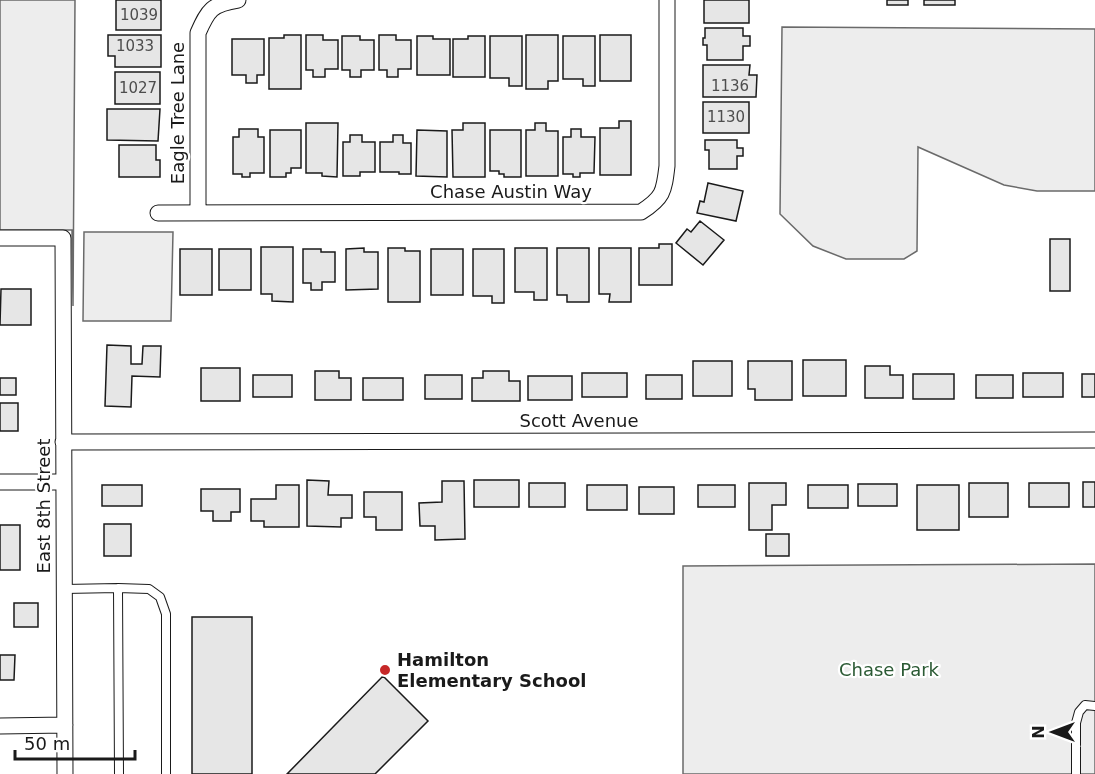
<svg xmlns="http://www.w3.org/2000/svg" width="1095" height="774" viewBox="0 0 1095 774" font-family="'DejaVu Sans',sans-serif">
	<rect width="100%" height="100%" fill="#fff"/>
	<path fill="#ededed" stroke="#6a6a6a" stroke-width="1.5" d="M0,0H75L73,306L72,230H0Z
		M782,27L1095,29V191H1037L1004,185L918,147L917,251L904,259H846L813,246L780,214Z
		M84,232H173L171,321H83Z
		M1095,564V774H683V566Z"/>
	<path fill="#e6e6e6" stroke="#1a1a1a" stroke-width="1.5" d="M116,0H161V30H116Z
		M704,0H749V23H704Z
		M887,0H908V5H887Z
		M924,0H955V5H924Z
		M705,28H743V36H750V46H743V60H707V45H703V38H705Z
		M108,35H161V67H115V56H108Z
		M284,35H301V89H269V38H284Z
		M306,35H323V40H338V69H325V77H313V70H306Z
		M379,35H396V40H411V69H398V77H387V70H379Z
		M526,35H558V81H548V89H526Z
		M600,35H631V81H600Z
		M342,36H360V40H374V70H361V77H350V70H342Z
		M417,36H433V39H450V75H417Z
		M468,36H485V77H453V39H468Z
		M490,36H522V86H509V78H490Z
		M563,36H595V86H583V79H563Z
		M232,39H264V75H257V83H246V75H232Z
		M703,65H750L749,75H757L756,97H703Z
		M115,72H160V104H115Z
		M703,102H749V133H703Z
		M107,109H160L158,141L107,140Z
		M619,121H631V175H600V128H619Z
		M306,123H338L337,177L322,176V173H306Z
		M463,123H485V177H453L452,130H463Z
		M535,123H546V131H558V176H526V130H535Z
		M239,129H258V137H264V173H250V177H242V174H233V137H239Z
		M571,129H581V137H595L594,173H580V177H573V174H563V137H571Z
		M270,130H301V168H291V173H286V177H270Z
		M417,130L447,131V177L416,176Z
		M490,130H521V177H504V174H499V171H490Z
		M350,135H362V142H375V172H360V176H343V142H350Z
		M393,135H403V143H411V174H399V172H380V142H393Z
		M705,140H737V148H743V156H737V169H709V150H705Z
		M119,145H156V160H160V177H119Z
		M708,183L743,191L736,221L697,213L700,201L704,202Z
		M700,221L724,240L703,265L676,243L687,229L691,232Z
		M1050,239H1070V291H1050Z
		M659,244H672V285H639V248H659Z
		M261,247H293V302L272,301V294H261Z
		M364,248V252H378V289L346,290V249Z
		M388,248H405V251H420V302H388Z
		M515,248H547V300H534V292H515Z
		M557,248H589V302H567V295H557Z
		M599,248H631V302H609L610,294H599Z
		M180,249H212V295H180Z
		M219,249H251V290H219Z
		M303,249H321V252H335V282H322V290H311V283H303Z
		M431,249H463V295H431Z
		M473,249H504V303H492V296H473Z
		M1,289H31V325H0Z
		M107,345L131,346V364H142L143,346H161L160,377L132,376L131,407L105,406Z
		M803,360H846V396H803Z
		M693,361H732V396H693Z
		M748,361H792V400H755V389H748Z
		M865,366H890V375H903V398H865Z
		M201,368H240V401H201Z
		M315,371H339V378H351V400H315Z
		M483,371H509V381H520V401H472V378H483Z
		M582,373H627V397H582Z
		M1023,373H1063V397H1023Z
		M913,374H954V399H913Z
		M1082,374H1095V397H1082Z
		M253,375H292V397H253Z
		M425,375H462V399H425Z
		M646,375H682V399H646Z
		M976,375H1013V398H976Z
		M528,376H572V400H528Z
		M0,378H16V395H0Z
		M363,378H403V400H363Z
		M0,403H18V431H0Z
		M307,480L329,481L328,495H352V518H341V527L307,526Z
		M474,480H519V507H474Z
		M442,481H464L465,539L435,540V526H420L419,503L442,502Z
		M1083,482H1095V507H1083Z
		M529,483H565V507H529Z
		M749,483H786V505H772V530H749Z
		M969,483H1008V517H969Z
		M1029,483H1069V507H1029Z
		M858,484H897V506H858Z
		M102,485H142V506H102Z
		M276,485H299V527H264V521H251V499H276Z
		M587,485H627V510H587Z
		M698,485H735V507H698Z
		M808,485H848V508H808Z
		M917,485H959V530H917Z
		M639,487H674V514H639Z
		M201,489H240V512H231V521H213V511H201Z
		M364,492H402V530H376V517H364Z
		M104,524H131V556H104Z
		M0,525H20V570H0Z
		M766,534H789V556H766Z
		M14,603H38V627H14Z
		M192,617H252V774H192Z
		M0,655H15L14,680H0Z
		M383,676L428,721L375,774H287Z"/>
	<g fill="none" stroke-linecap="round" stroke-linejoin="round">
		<defs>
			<path id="service" d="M118,588L149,589L160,597L166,614V774
				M64,589L118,588L119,774
				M1076,774V723L1079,712L1085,705L1095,706"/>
			<path id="minor" d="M158,213L641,212C663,198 664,192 667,166V0
				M198,213V33C208,10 212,4 238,0
				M0,238H63L65,774
				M63,442L1095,440
				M0,482H63
				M0,726L65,725"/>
		</defs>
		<use href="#service" stroke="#1a1a1a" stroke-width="10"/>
		<use href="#minor" stroke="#1a1a1a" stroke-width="17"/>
		<use href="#service" stroke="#fff" stroke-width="8"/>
		<use href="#minor" stroke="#fff" stroke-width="15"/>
	</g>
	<circle fill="#c62828" stroke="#fff" stroke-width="2" cx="385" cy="670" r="6"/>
	<g text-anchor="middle" stroke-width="4.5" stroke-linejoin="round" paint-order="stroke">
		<g font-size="15" fill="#4d4d4d">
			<text x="139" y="20">1039</text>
			<text x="135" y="51">1033</text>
			<text x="730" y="91">1136</text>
			<text x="138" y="93">1027</text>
			<text x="726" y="122">1130</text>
		</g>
		<g font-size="18" fill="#1a1a1a" stroke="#fff">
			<text transform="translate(178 113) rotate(-90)" y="6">Eagle Tree Lane</text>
			<text x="511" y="198">Chase Austin Way</text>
			<text x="579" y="427">Scott Avenue</text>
			<text transform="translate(44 506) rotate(-90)" y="6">East 8th Street</text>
		</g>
		<g font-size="18" font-weight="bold" fill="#1a1a1a" stroke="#fff" text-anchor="start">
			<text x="397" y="666">Hamilton<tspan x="397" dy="21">Elementary School</tspan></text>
		</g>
		<g font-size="18" fill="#2b5a34" stroke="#fff">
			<text x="889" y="676">Chase Park</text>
		</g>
	</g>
	<g transform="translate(1053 732) rotate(270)" stroke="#ffffff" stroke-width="4.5" paint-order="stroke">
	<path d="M0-4.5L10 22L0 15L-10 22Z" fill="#1a1a1a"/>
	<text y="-9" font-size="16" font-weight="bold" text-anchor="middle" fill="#1a1a1a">N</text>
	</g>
	<path d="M15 750v9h120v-9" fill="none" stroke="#1a1a1a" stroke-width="3"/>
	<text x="24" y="750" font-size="18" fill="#1a1a1a" stroke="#ffffff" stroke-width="4.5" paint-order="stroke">50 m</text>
</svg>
